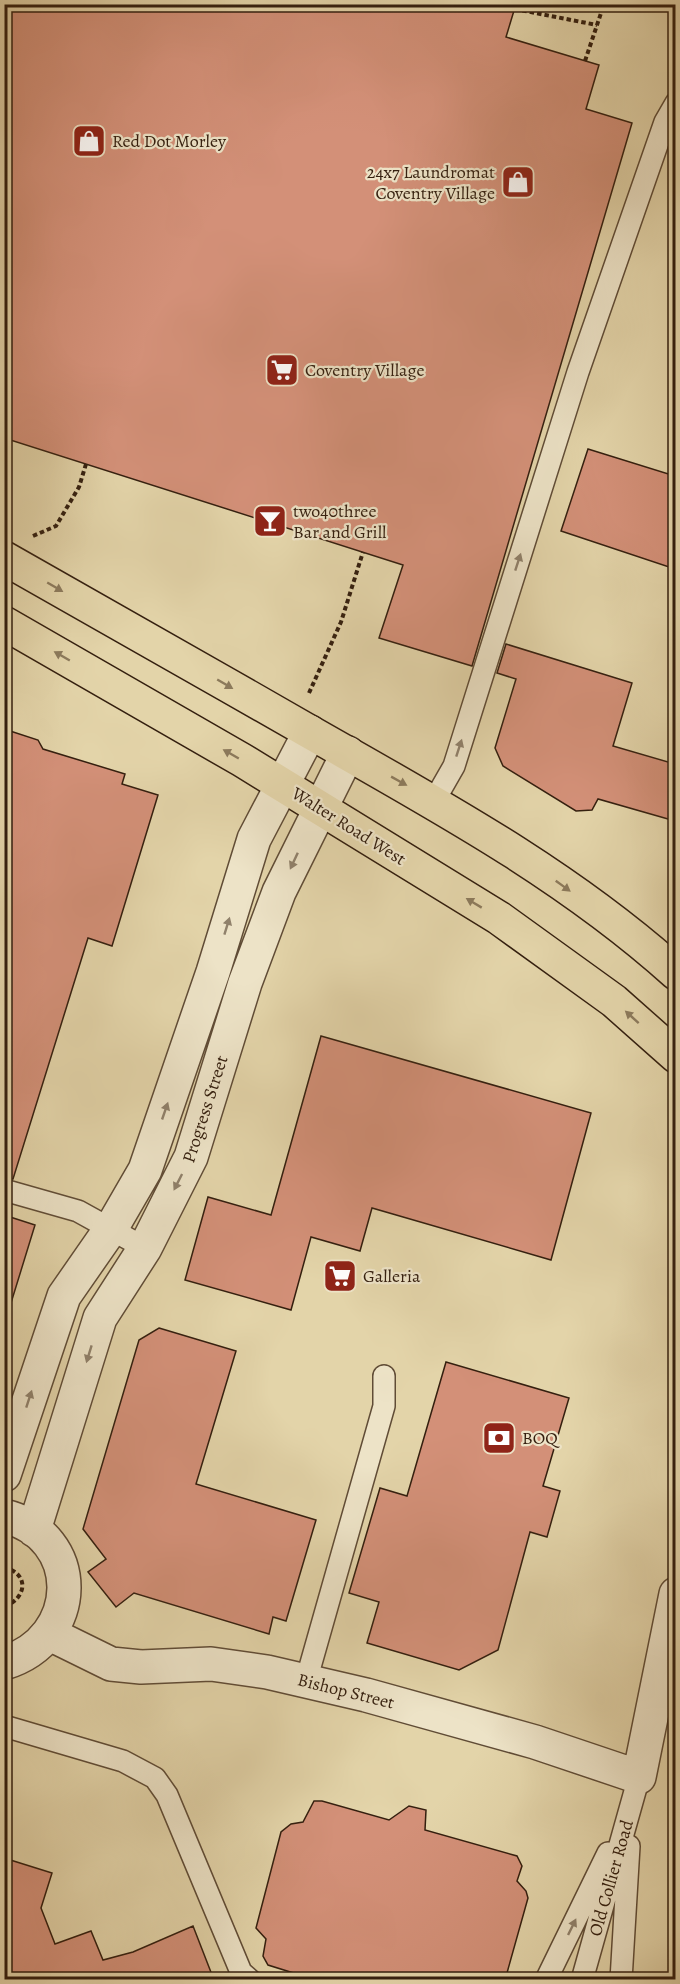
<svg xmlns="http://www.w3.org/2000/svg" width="680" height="1984" viewBox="0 0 680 1984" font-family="Alegreya,serif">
	<rect width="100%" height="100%" fill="#e3d4a9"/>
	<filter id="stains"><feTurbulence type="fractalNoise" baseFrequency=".00333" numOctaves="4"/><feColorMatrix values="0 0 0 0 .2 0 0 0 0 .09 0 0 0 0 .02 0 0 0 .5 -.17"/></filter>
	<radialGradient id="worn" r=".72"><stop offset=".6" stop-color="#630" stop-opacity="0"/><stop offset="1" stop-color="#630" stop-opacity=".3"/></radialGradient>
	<path fill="#d39078" stroke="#341f0f" stroke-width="1.5" d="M4,4H516L506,37L599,65L586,109L632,123L472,666L379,638L403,565L4,438Z
		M588,449L675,476V569L561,531Z
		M506,644L632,683L613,746L675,764V821L598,799L592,810L576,811L503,766L495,748L516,679L497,673Z
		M4,729L38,740L43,749L125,774L122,784L158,795L112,946L88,938L13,1179L4,1178Z
		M321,1036L591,1113L551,1260L372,1208L360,1251L311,1237L291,1310L185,1280L208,1197L271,1215Z
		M4,1215L35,1225L11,1303L4,1302Z
		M159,1328L236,1351L196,1484L316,1520L286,1621L273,1617L269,1634L134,1593L116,1607L88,1572L106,1559L83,1529L139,1340Z
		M446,1362L569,1398L543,1486L560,1491L547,1537L530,1532L498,1650L459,1670L367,1643L379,1602L349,1593L380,1488L407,1496Z
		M314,1801H322L389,1820L409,1806L426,1810L425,1830L517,1856L522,1866L517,1881L526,1891L528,1898L505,1980H316L268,1965L263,1956L266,1939L256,1928L281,1832L291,1824L303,1822Z
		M4,1858L52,1873L41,1908L55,1944L91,1931L103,1960L133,1952L193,1926L214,1980H4Z"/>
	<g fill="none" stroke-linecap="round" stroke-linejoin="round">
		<defs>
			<path id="service" d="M434,801L454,766L578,372L665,122L676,103
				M4,1190L78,1211L145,1248
				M306,1681L384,1406V1376
				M4,1726L123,1761L155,1778L167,1795L241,1972L250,1980
				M546,1980L608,1853
				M582,1980L639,1777
				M621,1980L629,1846"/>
			<path id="minor" d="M4,1475L64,1296L112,1227L145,1170L213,972L254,839L310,732
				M4,1516C85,1536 83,1639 4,1663
				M34,1530L100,1318L145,1248L191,1157L245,983L279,892L348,753
				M50,1634L111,1664L141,1667L211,1664L267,1672L366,1695L535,1742L639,1777
				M639,1777L676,1594"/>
			<path id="primary" d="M4,558C106,616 207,673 308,731C436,804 566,874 676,973
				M4,623L242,760L499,918L614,1001L676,1056"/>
		</defs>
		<use href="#service" stroke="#604c36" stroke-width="24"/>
		<use href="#minor" stroke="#604c36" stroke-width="36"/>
		<use href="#primary" stroke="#341f0f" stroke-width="36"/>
		<path stroke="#341f0f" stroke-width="4" stroke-dasharray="4.5 3" stroke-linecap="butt" d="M515,9L597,25
			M585,61L604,4
			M33,536L56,526L79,487L86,464
			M309,693L341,622L363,552
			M4,1567C30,1574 27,1598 4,1607"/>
		<use href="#service" stroke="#ede3c7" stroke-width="21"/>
		<use href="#minor" stroke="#ede3c7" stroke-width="33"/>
		<use href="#primary" stroke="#e3d4a9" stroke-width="33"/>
	</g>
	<defs><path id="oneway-solid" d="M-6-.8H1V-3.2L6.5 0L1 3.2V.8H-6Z" transform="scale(1.5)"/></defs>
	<g fill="#90816b">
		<use href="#oneway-solid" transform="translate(518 562) rotate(-72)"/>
		<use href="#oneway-solid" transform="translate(459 748) rotate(-72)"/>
		<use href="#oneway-solid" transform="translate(294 861) rotate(115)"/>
		<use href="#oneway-solid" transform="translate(227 926) rotate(-73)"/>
		<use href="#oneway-solid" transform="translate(165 1111) rotate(-71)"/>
		<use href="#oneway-solid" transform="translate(178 1182) rotate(117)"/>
		<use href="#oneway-solid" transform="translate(89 1354) rotate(107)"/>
		<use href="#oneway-solid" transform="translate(29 1399) rotate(-72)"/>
		<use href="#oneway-solid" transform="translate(572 1927) rotate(-64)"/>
	</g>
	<g fill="#8c7a5c">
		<use href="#oneway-solid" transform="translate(55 587) rotate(30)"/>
		<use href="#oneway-solid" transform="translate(62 656) rotate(-150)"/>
		<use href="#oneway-solid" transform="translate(225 684) rotate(30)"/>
		<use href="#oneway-solid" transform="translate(231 754) rotate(-150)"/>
		<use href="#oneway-solid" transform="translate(399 781) rotate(29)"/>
		<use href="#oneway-solid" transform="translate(563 886) rotate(36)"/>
		<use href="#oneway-solid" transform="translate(474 903) rotate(-149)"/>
		<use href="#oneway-solid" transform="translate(632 1017) rotate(-138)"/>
	</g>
	<defs>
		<symbol id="shop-square" viewBox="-11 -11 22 22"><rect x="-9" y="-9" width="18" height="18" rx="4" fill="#8f2418" stroke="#ede3c7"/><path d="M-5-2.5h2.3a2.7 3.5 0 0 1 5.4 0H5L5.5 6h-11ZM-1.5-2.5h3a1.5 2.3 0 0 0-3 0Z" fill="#fff"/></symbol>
		<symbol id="supermarket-square" viewBox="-11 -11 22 22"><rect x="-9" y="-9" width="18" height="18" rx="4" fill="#8f2418" stroke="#ede3c7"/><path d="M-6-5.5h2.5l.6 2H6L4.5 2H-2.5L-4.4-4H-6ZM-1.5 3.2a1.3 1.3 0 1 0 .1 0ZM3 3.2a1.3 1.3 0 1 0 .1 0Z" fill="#fff"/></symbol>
		<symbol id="bar-square" viewBox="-11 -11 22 22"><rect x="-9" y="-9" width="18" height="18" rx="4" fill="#8f2418" stroke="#ede3c7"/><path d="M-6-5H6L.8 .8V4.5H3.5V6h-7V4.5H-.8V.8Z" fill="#fff"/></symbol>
		<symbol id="bank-square" viewBox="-11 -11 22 22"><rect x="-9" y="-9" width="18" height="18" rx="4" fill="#8f2418" stroke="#ede3c7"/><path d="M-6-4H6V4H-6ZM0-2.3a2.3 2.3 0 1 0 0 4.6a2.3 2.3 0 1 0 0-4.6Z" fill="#fff"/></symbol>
	</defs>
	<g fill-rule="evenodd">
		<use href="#shop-square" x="70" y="122" width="38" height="38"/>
		<use href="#shop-square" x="499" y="163" width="38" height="38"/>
		<use href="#supermarket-square" x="263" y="351" width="38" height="38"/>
		<use href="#bar-square" x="251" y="502" width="38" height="38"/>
		<use href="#supermarket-square" x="321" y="1257" width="38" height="38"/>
		<use href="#bank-square" x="480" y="1419" width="38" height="38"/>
	</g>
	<g text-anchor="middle" stroke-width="4.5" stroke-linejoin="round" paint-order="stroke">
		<g font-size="18" fill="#341f0f" stroke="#ede3c7" text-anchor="start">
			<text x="112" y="147">Red Dot Morley</text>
			<text x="495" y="178" text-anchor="end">24x7 Laundromat<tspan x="495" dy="21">Coventry Village</tspan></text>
			<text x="305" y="376">Coventry Village</text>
			<text x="293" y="517">two40three<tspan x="293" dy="21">Bar and Grill</tspan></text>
			<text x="363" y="1282">Galleria</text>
			<text x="522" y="1444">BOQ</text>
		</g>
		<g font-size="18" fill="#341f0f" stroke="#ede3c7">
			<text transform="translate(349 826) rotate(32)" y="6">Walter Road West</text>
			<text transform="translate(205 1109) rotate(-72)" y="6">Progress Street</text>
			<text transform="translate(346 1691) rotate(14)" y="6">Bishop Street</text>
			<text transform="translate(611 1878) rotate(-74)" y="6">Old Collier Road</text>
		</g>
	</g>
	<rect width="680" height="1984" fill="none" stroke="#e3d4a9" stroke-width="24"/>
	<rect x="6" y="6" width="668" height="1972" fill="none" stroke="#341f0f" stroke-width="3"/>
	<rect x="12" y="12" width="656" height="1960" fill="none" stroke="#341f0f" stroke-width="1.5"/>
	<rect width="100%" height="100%" filter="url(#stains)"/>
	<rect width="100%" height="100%" fill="url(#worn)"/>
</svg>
